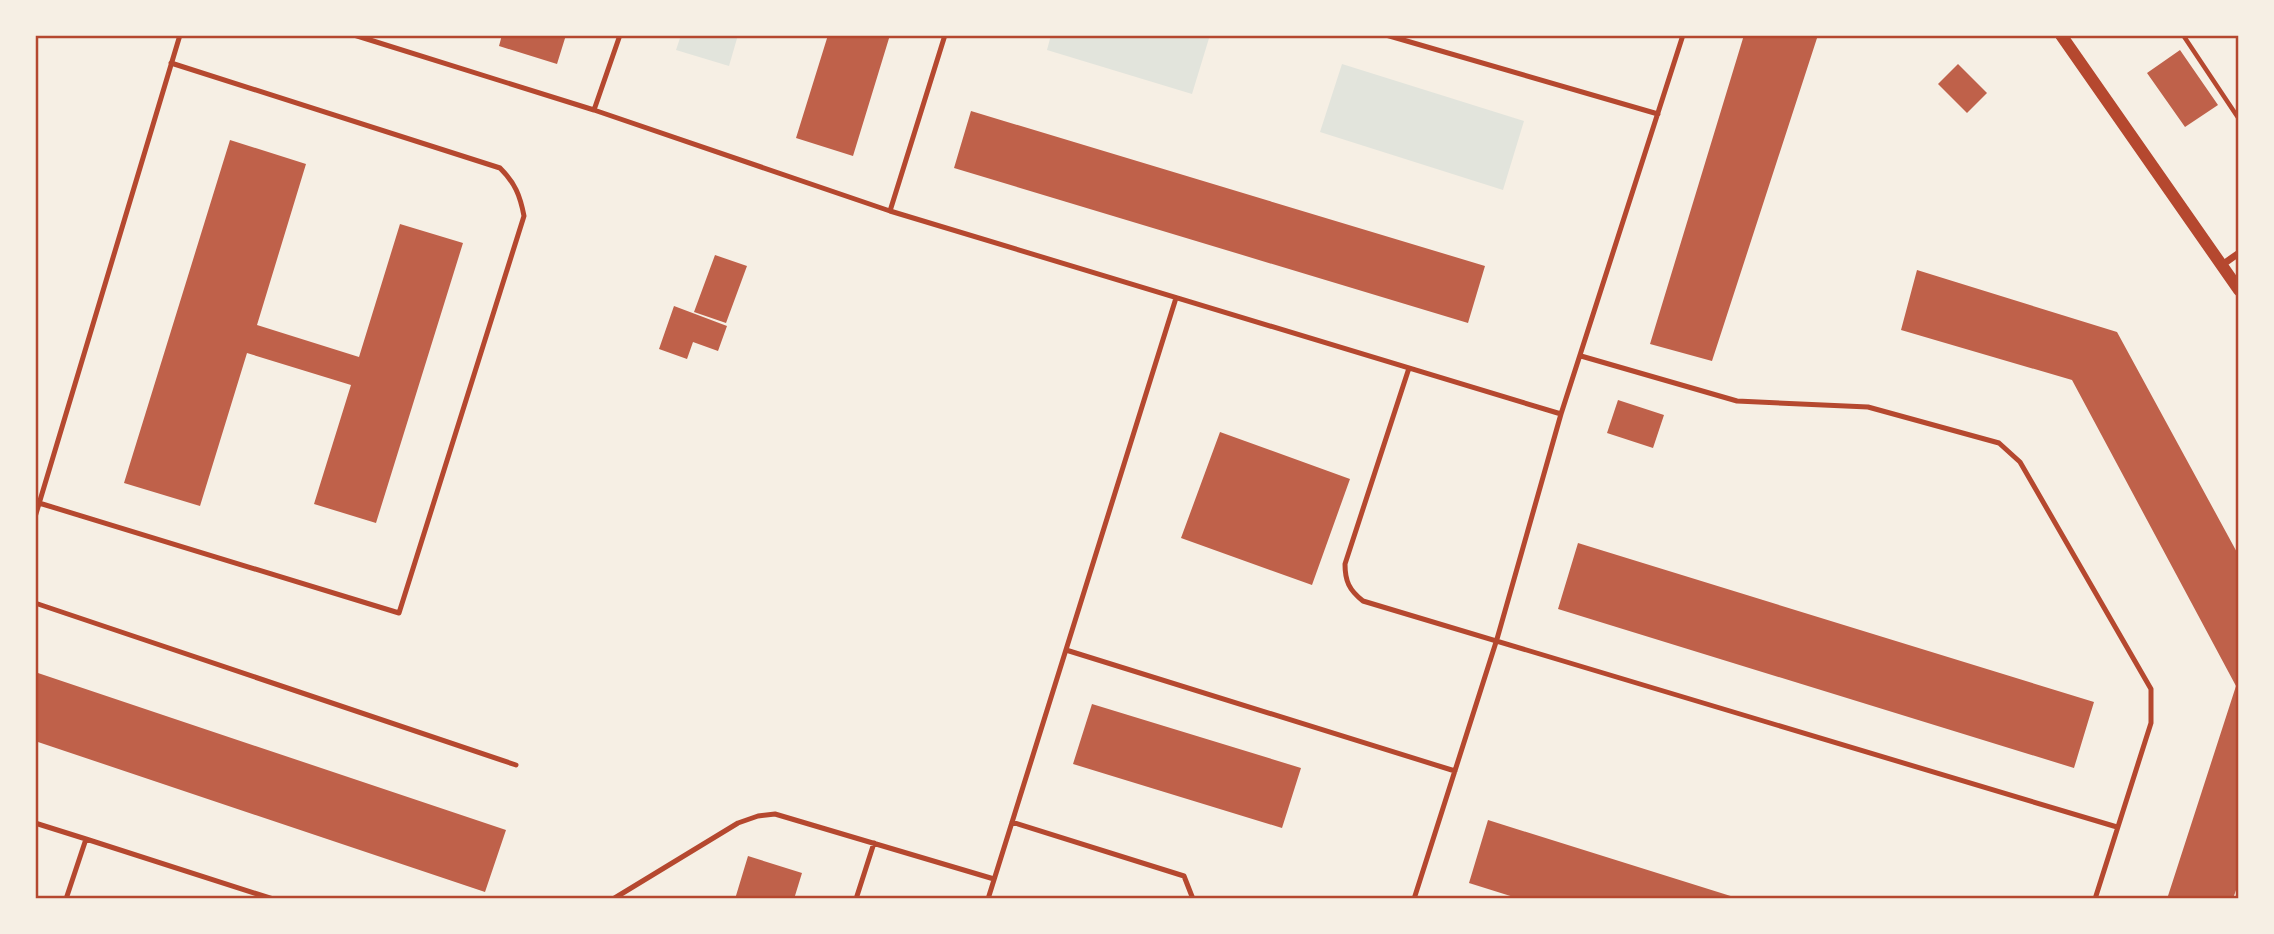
<svg xmlns="http://www.w3.org/2000/svg" width="2274" height="934" viewBox="0 0 2274 934" font-family="Lato,sans-serif">
	<rect width="100%" height="100%" fill="#f6efe4"/>
	<path fill="#e2e4dc" d="M681,35H738L729,66L676,50Z
		M1051,35H1210L1192,94L1047,50Z
		M1342,64L1524,121L1503,190L1320,132Z"/>
	<path fill="#bf614a" d="M502,35H566L557,64L499,46Z
		M828,35H890L853,156L796,138Z
		M1744,35H1818L1712,361L1650,344Z
		M2180,50L2218,105L2185,127L2147,73Z
		M1958,64L1987,93L1967,113L1938,84Z
		M971,111L1485,266L1468,323L954,168Z
		M230,140L306,164L257,325L359,357L400,224L463,243L376,523L314,504L351,385L247,353L200,506L124,483Z
		M715,255L747,266L726,323L694,312Z
		M1917,270L2117,332L2239,556V881L2233,899H2167L2236,686L2072,380L1901,330Z
		M674,306L727,326L718,351L693,342L687,359L659,349Z
		M1618,400L1664,415L1653,448L1607,433Z
		M1220,432L1350,479L1312,585L1181,538Z
		M1578,543L2094,702L2074,768L1558,609Z
		M35,672L506,830L485,892L35,741Z
		M1092,704L1301,768L1282,828L1073,764Z
		M1488,820L1737,898V899H1520L1469,883Z
		M748,856L802,873L794,899H735Z"/>
	<g fill="none" stroke-linecap="round" stroke-linejoin="round">
		<path stroke="#b5482f" stroke-width="4.5" d="M2183,35L2239,119"/>
		<path stroke="#b5482f" stroke-width="5" d="M354,35L594,110L890,211L1561,414
			M1386,35L1658,114
			M594,110L620,35
			M890,211L945,35
			M1581,356L1737,401L1868,407L1999,443L2020,462L2151,689V723L2095,899
			M1409,368L1345,564C1345,581 1349,590 1363,601L2117,827
			M39,503L399,613L524,216C520,195 515,183 500,168L171,63
			M35,517L180,35
			M35,603L516,765
			M1066,650L1455,771
			M1012,822L1184,876L1193,899
			M35,823L86,839L66,899
			M86,839L273,899
			M613,899L738,823L758,816L775,814L994,879
			M856,899L874,843
			M988,899L1176,298
			M1414,899L1497,639L1561,414L1683,35"/>
		<path stroke="#b5482f" stroke-width="7" d="M2222,265L2239,253"/>
		<path stroke="#b5482f" stroke-width="12" d="M2061,35L2239,290"/>
	</g>
	<rect width="2274" height="934" fill="none" stroke="#f6efe4" stroke-width="74"/>
	<rect x="37" y="37" width="2200" height="860" fill="none" stroke="#b5482f" stroke-width="2.5"/>
</svg>
